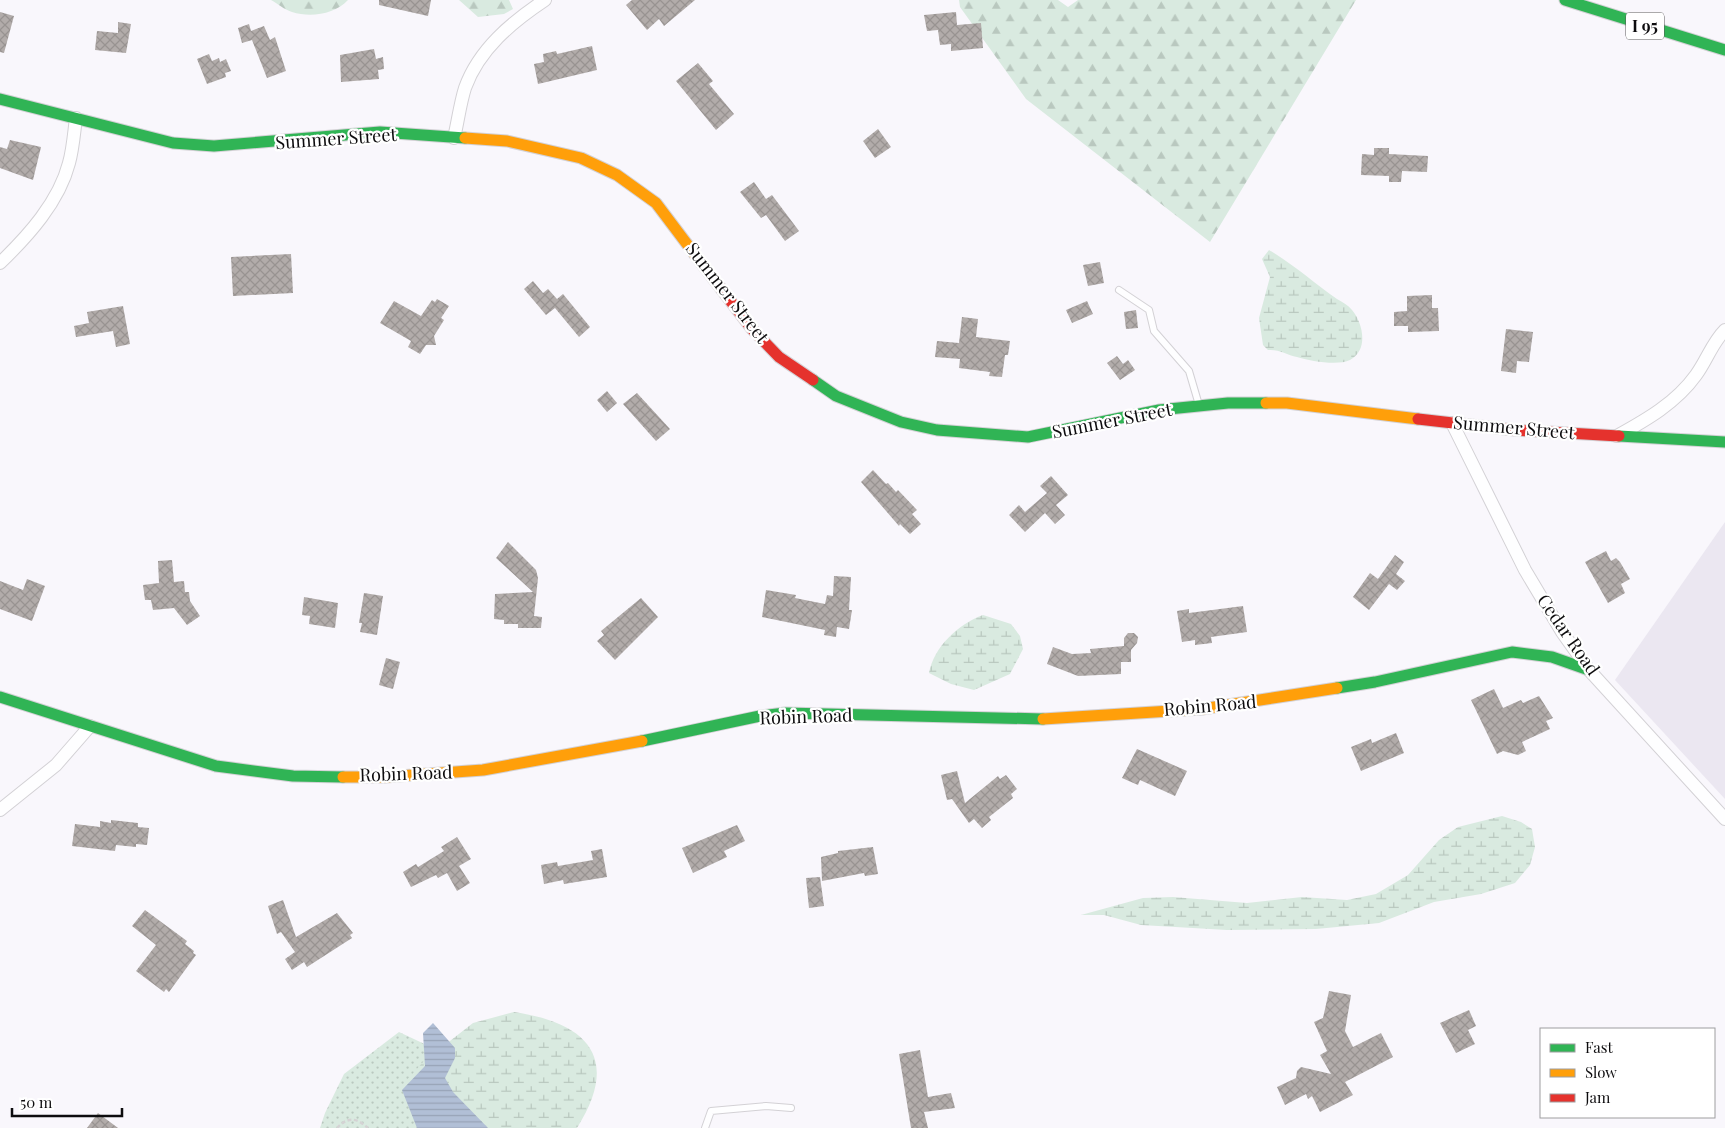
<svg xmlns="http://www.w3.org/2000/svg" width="1725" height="1128" viewBox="0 0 1725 1128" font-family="'Playfair Display',serif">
	<defs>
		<pattern id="grass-dots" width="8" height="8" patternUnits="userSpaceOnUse" patternTransform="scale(1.25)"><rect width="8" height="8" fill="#d9eae0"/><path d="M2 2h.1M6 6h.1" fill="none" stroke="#b9c8bf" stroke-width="1.8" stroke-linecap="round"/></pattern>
		<pattern id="forest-firs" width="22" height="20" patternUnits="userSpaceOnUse" patternTransform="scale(1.25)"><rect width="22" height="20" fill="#d9eae0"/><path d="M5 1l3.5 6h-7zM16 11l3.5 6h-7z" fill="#b9c8bf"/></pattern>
		<pattern id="wetland-marsh" width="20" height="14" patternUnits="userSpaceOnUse" patternTransform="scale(1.25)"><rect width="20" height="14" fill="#d9eae0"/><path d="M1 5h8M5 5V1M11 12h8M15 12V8" fill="none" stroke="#b9c8bf"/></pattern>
		<pattern id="water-rules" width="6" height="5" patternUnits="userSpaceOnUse" patternTransform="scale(1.25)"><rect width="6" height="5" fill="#b1bfd6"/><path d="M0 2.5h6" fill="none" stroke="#97a3b6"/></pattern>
		<pattern id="building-cross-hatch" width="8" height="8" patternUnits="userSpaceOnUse" patternTransform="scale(1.25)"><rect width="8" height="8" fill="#b2acaa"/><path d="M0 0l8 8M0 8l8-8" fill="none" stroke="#989391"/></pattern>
	</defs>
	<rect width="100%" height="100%" fill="#f9f7fc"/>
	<path fill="#ebe7f1" d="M1725,522V799L1615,680Z"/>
	<path fill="url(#grass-dots)" d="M399,1032L433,1048L520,1128H320L325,1113L344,1074Z"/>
	<path fill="url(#forest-firs)" d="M271,0H348C335,14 311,18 292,12C285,10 278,4 271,0Z
		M459,0H509L513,9L504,14L478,17Z
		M959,0H1058L1068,7L1078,0H1356L1210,242L1026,99L960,7Z"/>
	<path fill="url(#wetland-marsh)" d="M1269,250C1293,264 1314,283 1337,299C1342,302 1348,305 1352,310C1363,323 1369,350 1350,360C1338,366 1310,361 1297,357C1287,355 1279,349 1268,350L1263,345L1259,318L1270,277L1262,259Z
		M983,615L1011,624L1020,636L1023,649L1010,674L974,690L951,684L929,673C934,647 958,624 983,615Z
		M1502,816L1521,822L1532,829L1535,847L1530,865L1515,883L1481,894L1434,902L1379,923L1316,929L1227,930L1141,925L1104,915H1081L1143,898L1173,897L1247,903L1302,897L1347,900L1376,894L1408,875L1439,840L1458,827Z
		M514,1012C588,1023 621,1058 577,1128H425L405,1091L407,1080L423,1062L473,1023Z"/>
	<path fill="url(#water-rules)" d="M433,1023L455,1048V1058L445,1078L453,1092L488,1128H417L402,1090L425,1066L423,1033Z"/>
	<path fill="url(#building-cross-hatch)" d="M379,0H431L428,16L379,5Z
		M632,0H695L664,26L659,19L647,30L626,5Z
		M0,12L14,16L4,53L0,52Z
		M956,12L957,25L981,23L983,48L951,51V44L940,45L938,30L927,31L924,15Z
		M118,22L131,24L126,53L95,50L97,31L118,33Z
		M249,24L251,31L264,26L270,40L275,37L286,71L267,78L252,40L242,43L238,28Z
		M592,46L597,70L538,84L534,64L544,62L543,54L556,51L557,54Z
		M374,49L376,59L383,57L384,69L378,70L379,79L341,82L340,55Z
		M209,54L212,61L219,58L220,62L226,59L231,71L225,73L226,77L207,84L197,59Z
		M698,63L713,81L709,84L734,114L716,130L676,81Z
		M878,129L891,147L875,158L863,141Z
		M10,140L41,147L33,180L0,168V147L7,149Z
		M1374,148H1389V154L1428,156L1427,172L1402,171L1401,182H1389V176L1361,175L1362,154L1374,155Z
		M754,182L766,199L772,195L799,231L785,241L766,215L761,218L740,192Z
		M291,254L293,293L233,296L231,257Z
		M1100,262L1104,283L1088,286L1083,265Z
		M533,281L543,293L548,289L557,299L563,294L590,327L579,337L555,308L546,315L524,289Z
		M1432,295V308H1438L1439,331L1408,332V326H1394V312L1407,311V296Z
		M437,299L449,306L441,318L444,320L434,336L436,345H426L420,354L408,347L411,341L380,323L394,301L421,316L432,300L435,302Z
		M1087,301L1093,314L1072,323L1066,310Z
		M123,306L130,344L116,347L113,331L76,337L74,326L89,323L87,312Z
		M1136,310L1138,328L1126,329L1124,312Z
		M962,317L978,319L976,337L1010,341L1008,355H1005L1002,377L989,376L990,372L959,368L960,359L935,357L937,341L959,343Z
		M1506,329L1533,332L1529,362L1517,361L1516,373L1501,371Z
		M1117,356L1123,364L1128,360L1135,370L1120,380L1107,363Z
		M607,391L617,403L607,412L597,400Z
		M637,393L670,429L656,441L623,404Z
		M873,470L886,484L888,483L896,492L898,490L917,510L912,514L921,524L910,534L900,524L899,526L861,482Z
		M1051,476L1068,495L1056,505L1065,515L1055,524L1045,513L1025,532L1009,515L1019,505L1025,512L1047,493L1040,486Z
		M508,542L536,570L538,578L534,616L542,617L541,628H518V624H504V620L494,619L495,594L533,592L496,558Z
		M1606,551L1611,561L1616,558L1620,562L1630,579L1621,584L1625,593L1608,603L1585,562Z
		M1395,555L1404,562L1396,574L1405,581L1397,590L1389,584L1369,610L1353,597L1370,573L1378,579Z
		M172,560L174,582L184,581L185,592H189L190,601L200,616L187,625L174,608L153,610L151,600H145L143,585L159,583L158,561Z
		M834,576L851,577L849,610H852L849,629L837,627L836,637L824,635L825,630L762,617L766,590L796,595L795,598L825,604L827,595L833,596Z
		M27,579L45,586L32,621L0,609V581L23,590Z
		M364,593L383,596L377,635L360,632L362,623H359Z
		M304,597L338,603L335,628L309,624L310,616L302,615Z
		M641,598L658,617L615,660L597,641L604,635L601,631Z
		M1243,606L1247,632L1211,637L1212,643L1195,645V640L1182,642L1177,611L1189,609V613Z
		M1128,633H1134L1138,637L1137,643L1131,650V662H1121V674L1078,676L1047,664L1053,647L1072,654L1091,653L1090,649L1124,646V638Z
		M386,658L400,662L393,689L379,685Z
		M1494,689L1503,708L1521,700L1523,703L1539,696L1553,718L1546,721L1550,729L1522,742L1526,751L1518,755L1503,751L1497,754L1471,700Z
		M1396,733L1404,753L1361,771L1351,747L1371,739L1372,743Z
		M1137,749L1187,771L1175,796L1140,780L1138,785L1122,778Z
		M957,771L965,803L998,776L1000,779L1006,775L1017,789L1011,794L1013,798L989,817L991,820L982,828L974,819L969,823L952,799L947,800L941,775Z
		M111,820L138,823V827L149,828L147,845L136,844V847L116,845L115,851L72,846L75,824L100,827V821L111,823Z
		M737,825L745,841L724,851L727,857L693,873L682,848Z
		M457,837L471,859L459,866L470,883L457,891L447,873L438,878L436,875L411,887L403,872L416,864L418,867L444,851L441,847Z
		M873,847L878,874L865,876L864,873L822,881L821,857L838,853V851Z
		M602,849L607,877L564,884L563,880L544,884L541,865L557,862L558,866L593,860L591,851Z
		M820,877L824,906L809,908L806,878Z
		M283,900L296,937L337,913L353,933L350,935L352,938L307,967L304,962L292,970L285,959L295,952L281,932L277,934L268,906Z
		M145,910L187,941L185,944L194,951L193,953L196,955L169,992L166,989L164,992L136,971L156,945L132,926Z
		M1329,991L1351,995L1345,1031L1353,1047L1381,1033L1393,1057L1345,1082L1353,1095L1320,1112L1312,1096L1308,1099L1306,1094L1285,1105L1277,1087L1296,1078L1297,1071L1301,1067L1331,1074L1320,1055L1327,1051L1314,1022L1323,1018Z
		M1469,1010L1476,1026L1468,1030L1475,1044L1456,1053L1440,1023Z
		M920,1050L928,1097L951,1093L955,1108L924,1112L928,1128H911L899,1054Z
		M98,1113L118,1128H87Z"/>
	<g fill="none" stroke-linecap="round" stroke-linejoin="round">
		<defs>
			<path id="lane" d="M1119,290L1149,310L1154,331L1189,371L1199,405
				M705,1128L711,1111L766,1106L791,1108"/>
			<path id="street" d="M454,138C458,121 460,104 465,88C479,49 512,22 545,0
				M0,263C28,236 59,202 69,163C73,149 74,133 76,118
				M1452,423L1525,570L1562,632L1589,670L1725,819
				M1617,436C1646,420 1676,403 1696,375C1707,360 1712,343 1725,330
				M0,810L56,765L90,726"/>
			<path id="fast" d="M1565,0L1725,50
				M0,99L173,143L214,146L380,132L465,138
				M813,380L836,396L901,422L937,430L1028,437L1159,410L1228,403H1266
				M1619,436L1725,442
				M1337,688L1375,682L1512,652L1552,657L1589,670
				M0,697L216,766L293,776L343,777
				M642,741L760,716L785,713L1043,719"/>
			<path id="slow" d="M465,138L507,141L581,158L617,175L656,203L696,256
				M1266,403H1287L1418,419
				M1043,719L1202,709L1337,688
				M343,777H385L483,770L642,741"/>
			<path id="jam" d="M696,256L752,329L779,357L813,380
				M1418,419L1514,430L1619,436"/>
		</defs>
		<use href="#lane" stroke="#d3d1d5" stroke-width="8"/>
		<use href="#street" stroke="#d3d1d5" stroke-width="14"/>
		<use href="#fast" stroke="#d3d1d5" stroke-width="13"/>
		<use href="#slow" stroke="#d3d1d5" stroke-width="13"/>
		<use href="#jam" stroke="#d3d1d5" stroke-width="13"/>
		<path stroke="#d4d3d4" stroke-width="2.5" stroke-dasharray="4 2.5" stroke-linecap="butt" d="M337,1128C348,1116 357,1118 368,1128"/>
		<use href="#lane" stroke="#fefeff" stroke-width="6"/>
		<use href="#street" stroke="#fefeff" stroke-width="12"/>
		<use href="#fast" stroke="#30b455" stroke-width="11"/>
		<use href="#slow" stroke="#ff9f0a" stroke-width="11"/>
		<use href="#jam" stroke="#e5322d" stroke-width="11"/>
	</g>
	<g text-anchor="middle" stroke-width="4.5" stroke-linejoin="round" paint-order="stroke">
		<rect fill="#fff" stroke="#565556" stroke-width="1" x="1626" y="12.5" width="38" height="27" rx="4"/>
		<g font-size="16" font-weight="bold" fill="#0d0c0e">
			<text x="1645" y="32">I 95</text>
		</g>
		<g font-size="18" fill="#0d0c0e" stroke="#fff">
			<text transform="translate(336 139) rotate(-4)" y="6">Summer Street</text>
			<text transform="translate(727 293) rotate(52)" y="6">Summer Street</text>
			<text transform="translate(1112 421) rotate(-11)" y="6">Summer Street</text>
			<text transform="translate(1514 428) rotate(5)" y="6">Summer Street</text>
			<text transform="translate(1568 635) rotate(55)" y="6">Cedar Road</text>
			<text transform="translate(1210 706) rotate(-5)" y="6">Robin Road</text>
			<text transform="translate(806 717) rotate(-2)" y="6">Robin Road</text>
			<text transform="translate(406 774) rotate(-2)" y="6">Robin Road</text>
		</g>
	</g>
	<rect x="1540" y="1028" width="175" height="90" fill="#ffffff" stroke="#9e9e9f"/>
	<rect x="1550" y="1044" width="25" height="8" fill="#30b455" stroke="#9e9e9f"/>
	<text x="1585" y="1053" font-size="15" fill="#0d0c0e">Fast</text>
	<rect x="1550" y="1069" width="25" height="8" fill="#ff9f0a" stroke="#9e9e9f"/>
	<text x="1585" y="1078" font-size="15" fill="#0d0c0e">Slow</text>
	<rect x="1550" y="1094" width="25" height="8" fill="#e5322d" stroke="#9e9e9f"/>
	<text x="1585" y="1103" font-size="15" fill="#0d0c0e">Jam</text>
	<path d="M12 1108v8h110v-8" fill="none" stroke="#0d0c0e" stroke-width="2.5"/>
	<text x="20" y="1108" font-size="15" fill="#0d0c0e" stroke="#ffffff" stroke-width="4" paint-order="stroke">50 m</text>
</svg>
